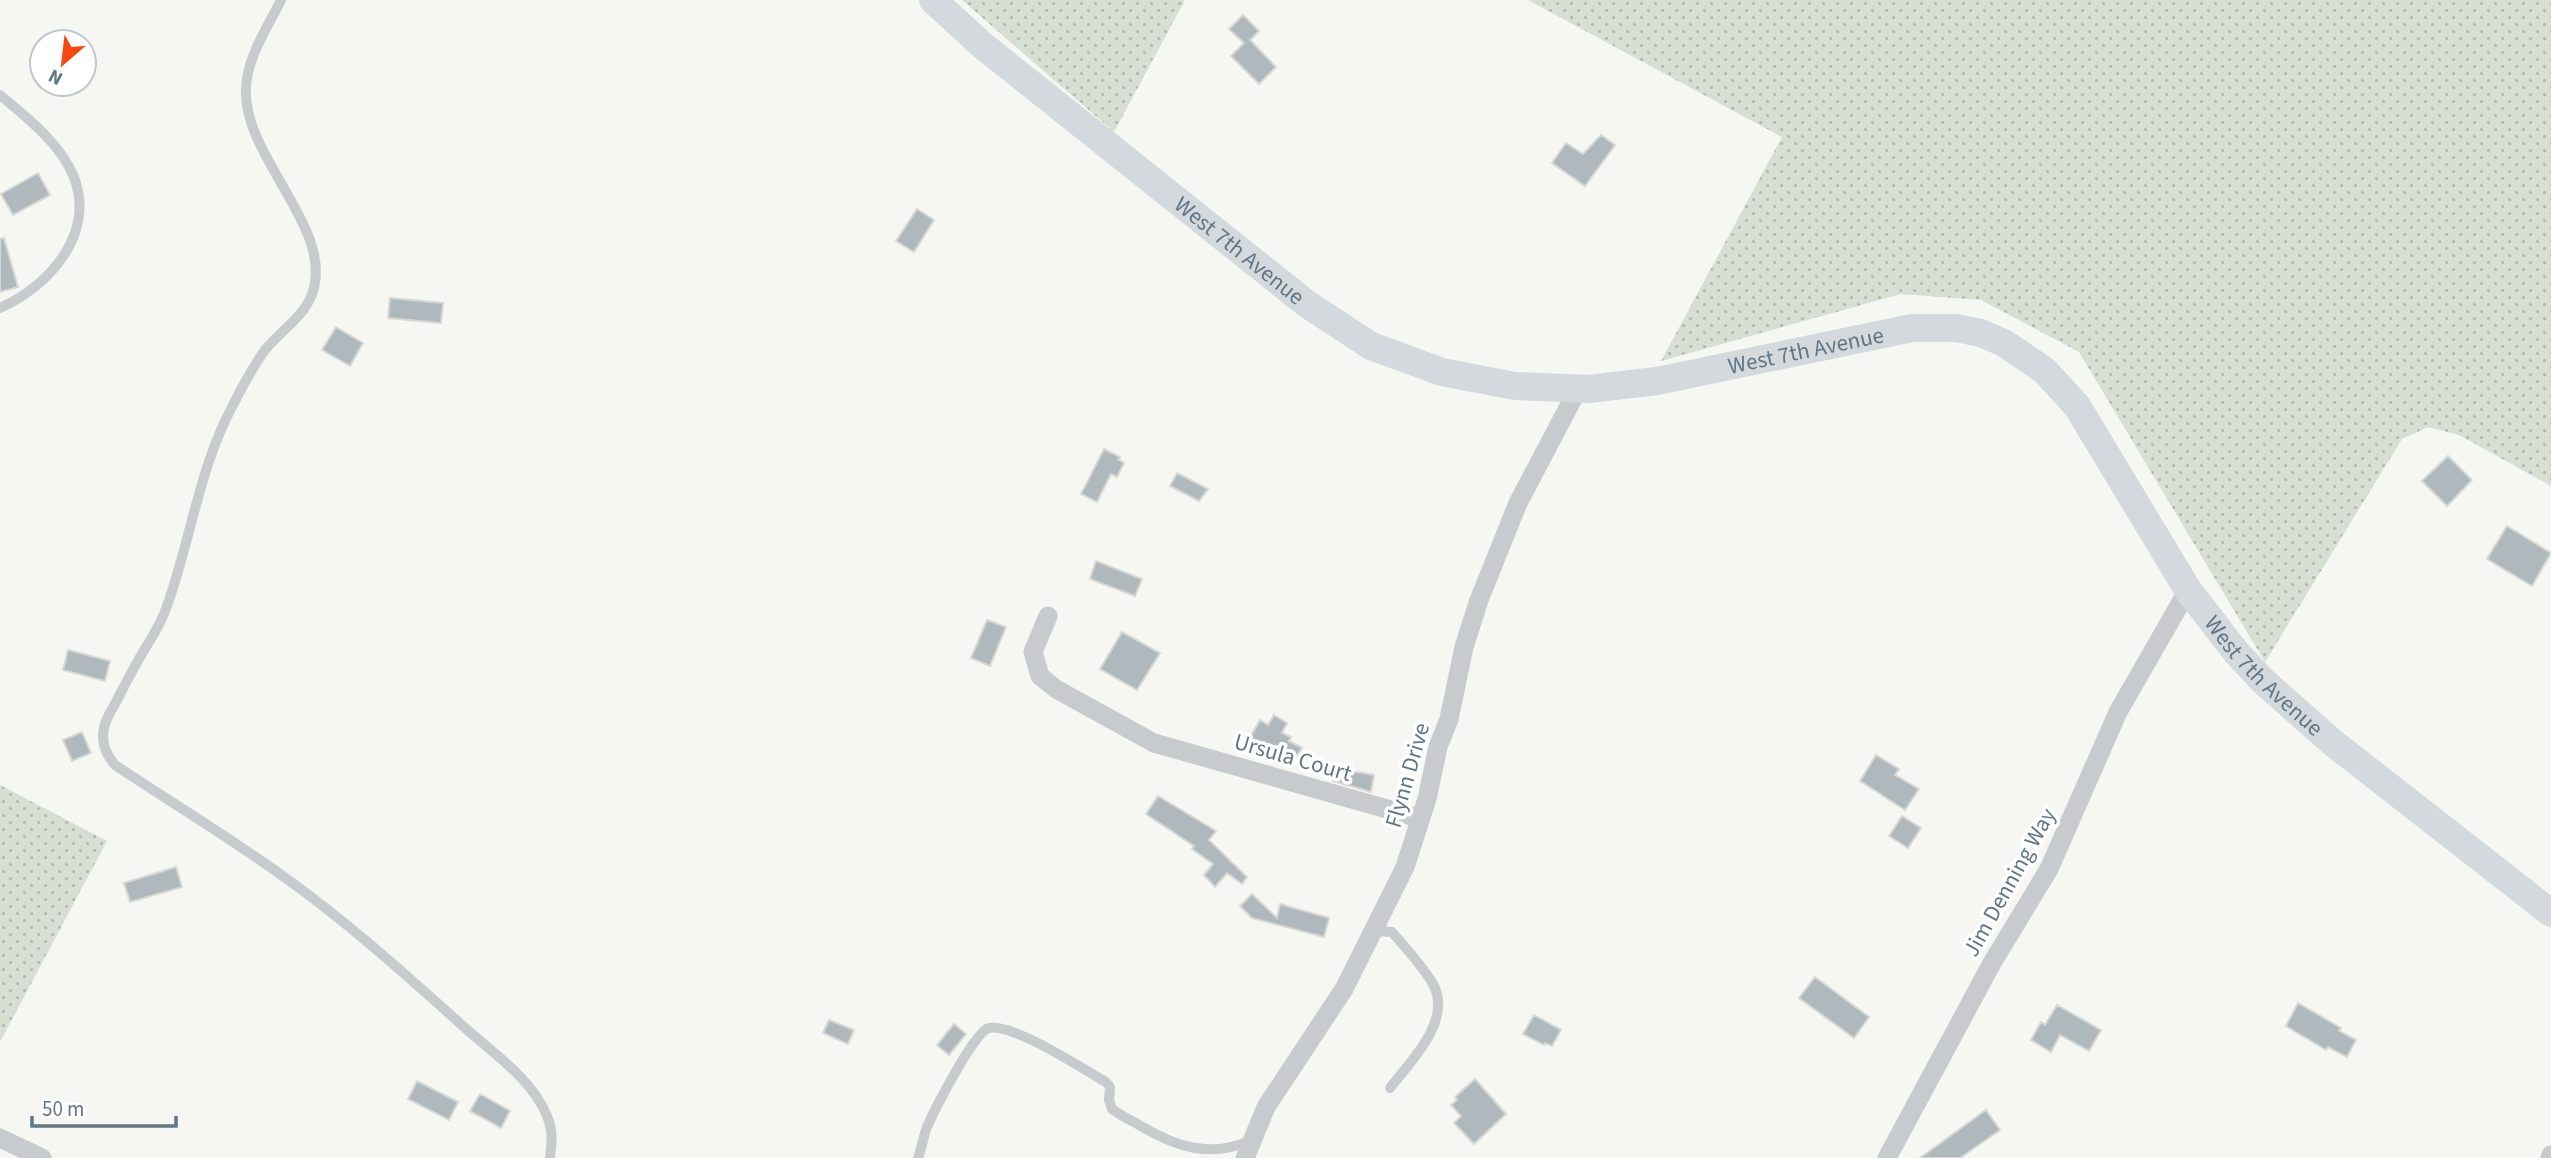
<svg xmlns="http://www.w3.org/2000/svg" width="2551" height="1158" viewBox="0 0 2551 1158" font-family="'Source Sans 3',sans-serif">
	<defs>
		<pattern id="grass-dots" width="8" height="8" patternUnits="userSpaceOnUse" patternTransform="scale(1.75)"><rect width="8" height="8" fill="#d7ded2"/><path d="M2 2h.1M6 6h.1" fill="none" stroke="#b2b9b0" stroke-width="1.8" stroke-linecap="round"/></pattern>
	</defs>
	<rect width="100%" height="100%" fill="#f6f6f2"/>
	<path fill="url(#grass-dots)" d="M962,0H1185L1114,132Z
		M1528,0H2551V486L2459,435L2428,427L2402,439L2265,662L2079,352L1981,300L1901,294L1661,361L1782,137Z
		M0,785L107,841L0,1042Z"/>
	<path fill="#afb8bd" stroke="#d7d7d4" stroke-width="2" d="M1243,15L1259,31L1250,40L1276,67L1259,84L1231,56L1244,43L1229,29Z
		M1601,135L1615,145L1585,186L1552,163L1566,143L1583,154Z
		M38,173L50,195L13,215L1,194Z
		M917,209L934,220L914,252L896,241Z
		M4,238L18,287L0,292V239Z
		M390,298L443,303L441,323L388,318Z
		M336,327L363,343L350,366L322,350Z
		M1104,449L1120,457L1118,459L1124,463L1117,477L1111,474L1097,502L1081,494Z
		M2448,456L2472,480L2447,506L2422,481Z
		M1177,473L1208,489L1199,501L1170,486Z
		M2507,526L2551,553L2532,586L2487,559Z
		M1096,561L1142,579L1135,596L1090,579Z
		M987,620L1006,627L990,666L971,658Z
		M1122,632L1160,653L1137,690L1100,669Z
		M68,650L110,661L105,681L63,670Z
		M1274,715L1287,723L1282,733L1291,737L1289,741L1302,748L1294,761L1282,754L1279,759L1248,741L1260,720L1268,725Z
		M82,732L91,753L72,761L63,740Z
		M1876,755L1899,769L1895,775L1919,789L1905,810L1860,781Z
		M1336,768L1374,775L1371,792L1333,781Z
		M1158,796L1216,831L1209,840L1247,877L1242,884L1227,873L1215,887L1204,875L1213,864L1192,849L1194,846L1146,814Z
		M1902,816L1921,828L1908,848L1889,836Z
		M176,867L182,887L130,902L124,883Z
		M1252,894L1277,918L1280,904L1329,918L1324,937L1252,918L1240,906Z
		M1815,977L1869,1017L1854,1038L1799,998Z
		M2298,1003L2341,1028L2339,1031L2356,1040L2347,1057L2328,1047L2326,1050L2286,1026Z
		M2057,1005L2101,1030L2089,1051L2060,1035L2051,1052L2031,1040L2041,1022L2045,1025Z
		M1534,1015L1561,1030L1552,1046L1545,1043L1544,1045L1523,1034Z
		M829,1020L854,1030L848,1044L823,1033Z
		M954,1024L966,1034L949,1055L937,1045Z
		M1475,1079L1506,1114L1474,1144L1454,1123L1461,1116L1451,1105L1457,1100L1455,1097Z
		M417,1081L458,1102L449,1120L408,1099Z
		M480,1094L510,1111L501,1128L470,1111Z
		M1986,1110L2000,1130L1960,1158H1920Z"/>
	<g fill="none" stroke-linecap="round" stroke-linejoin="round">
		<path stroke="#c8cbce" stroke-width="10" d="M281,0C268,27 247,57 246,88C242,157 336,229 312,294C304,317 279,332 265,350C252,368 242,387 233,405C199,468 191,539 167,606C161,624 152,637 143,652C131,672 121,693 110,713C99,732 101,749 115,765C180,808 248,849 310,896C364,937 414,982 464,1027C493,1053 533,1080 547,1116C553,1130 552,1143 550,1158
			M0,95C26,117 59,142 73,175C97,232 50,286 0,308
			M1375,931L1392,932C1404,946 1428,972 1435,988C1450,1024 1409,1063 1390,1088
			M918,1158C922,1148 923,1137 927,1127C934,1111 975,1030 989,1028C1013,1023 1083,1069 1106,1082L1110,1087L1109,1100L1112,1109C1121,1116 1131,1120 1141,1126C1176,1147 1211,1158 1249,1141"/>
		<path stroke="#c8cbce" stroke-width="19" d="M1048,616L1033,652L1040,676L1056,689L1154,743L1419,818
			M0,1138L42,1158
			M1245,1158L1266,1107L1344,989L1405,867L1427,799L1438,747L1449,719L1464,647L1479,600L1518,503L1578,389
			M1887,1158L1992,963L2049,869L2118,712L2188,590
			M2550,1158L2551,1155"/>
		<path stroke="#d3d9dd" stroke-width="28" id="s1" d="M933,0L982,45L1307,304L1371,346L1442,372L1515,386L1589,389L1657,381L1912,328H1956L1981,333L2004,343L2044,370L2077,406L2188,590L2236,652L2263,681L2332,742L2551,913"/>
	</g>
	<g text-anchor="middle" stroke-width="7" stroke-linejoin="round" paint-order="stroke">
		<g font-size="23" fill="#627686" stroke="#fff">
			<text dy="8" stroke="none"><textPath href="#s1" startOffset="396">West 7th Avenue</textPath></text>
			<text dy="8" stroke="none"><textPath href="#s1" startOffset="1003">West 7th Avenue</textPath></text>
			<text dy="8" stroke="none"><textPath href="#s1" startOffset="1633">West 7th Avenue</textPath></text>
			<text transform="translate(1293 757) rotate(16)" y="8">Ursula Court</text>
			<text transform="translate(1407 775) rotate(-74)" y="8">Flynn Drive</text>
			<text transform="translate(2009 882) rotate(-61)" y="8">Jim Denning Way</text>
		</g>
	</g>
	<g transform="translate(63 63) rotate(208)"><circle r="33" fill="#ffffff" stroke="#c0c8cf" stroke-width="2"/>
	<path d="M0-5L12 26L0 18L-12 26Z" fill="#f54712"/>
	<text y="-10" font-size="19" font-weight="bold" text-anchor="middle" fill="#627686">N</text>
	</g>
	<path d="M32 1116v10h144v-10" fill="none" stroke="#627686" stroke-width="3.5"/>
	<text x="42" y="1116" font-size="21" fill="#627686" stroke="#ffffff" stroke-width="5" paint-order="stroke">50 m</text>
</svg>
